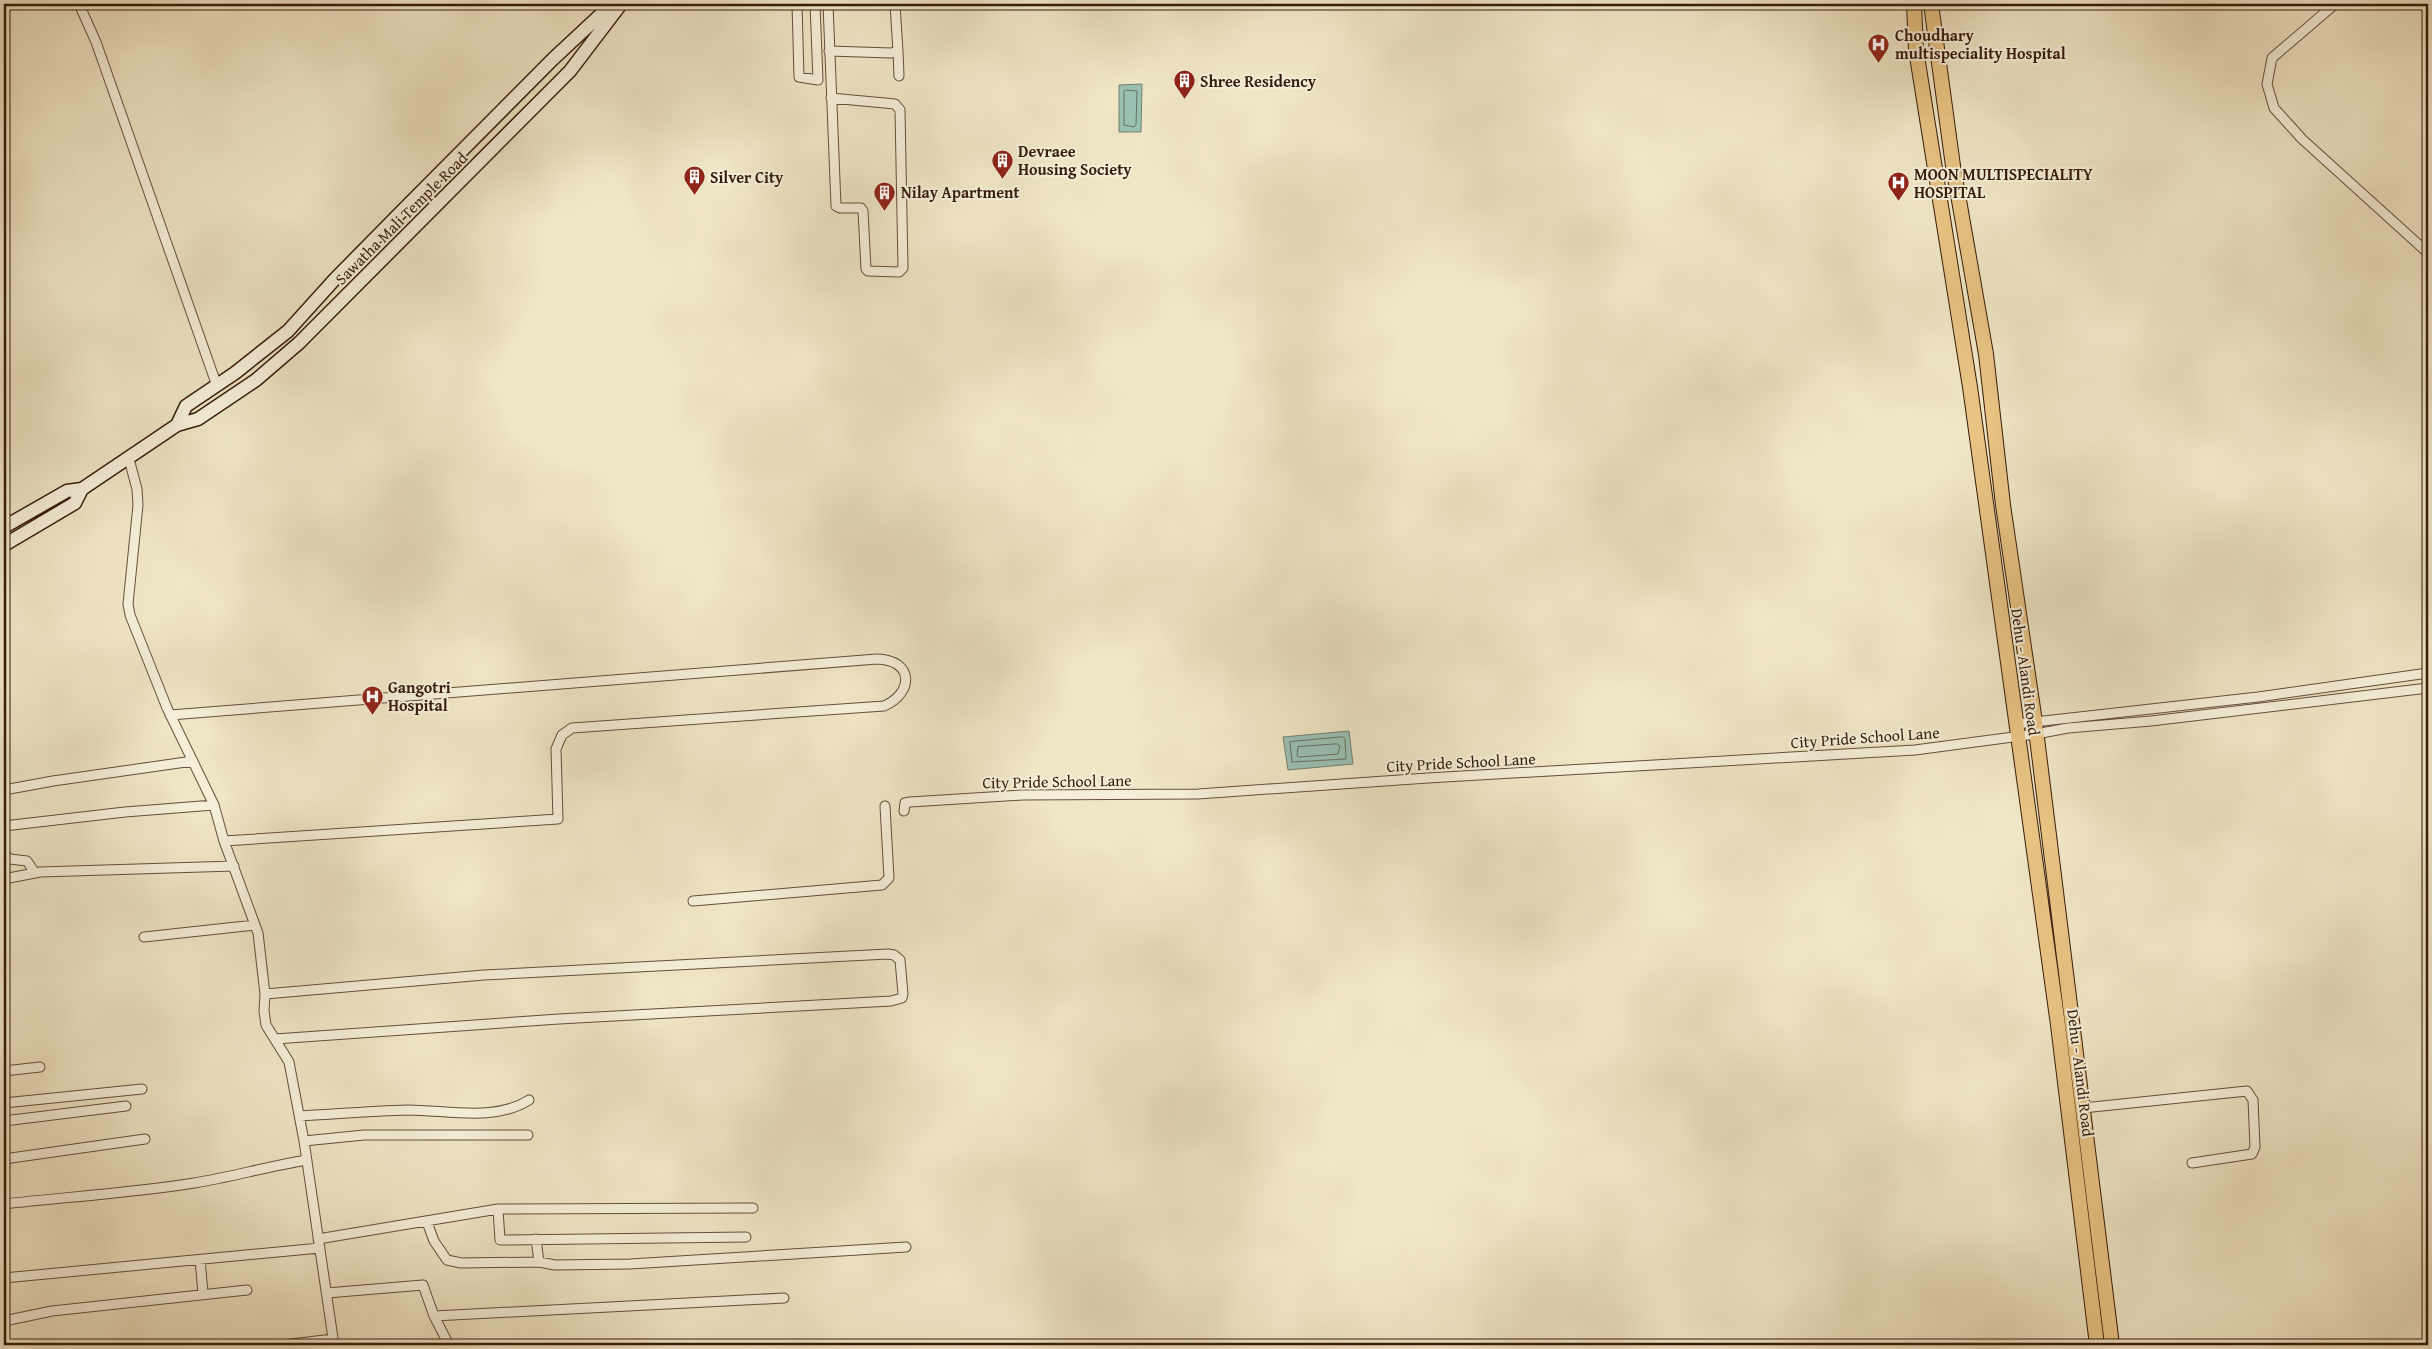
<svg xmlns="http://www.w3.org/2000/svg" width="2432" height="1349" viewBox="0 0 2432 1349" font-family="'Gentium Book Plus',serif">
	<rect width="100%" height="100%" fill="#efe6c5"/>
	<filter id="stains"><feTurbulence type="fractalNoise" baseFrequency=".004" numOctaves="4"/><feColorMatrix values="0 0 0 0 .2 0 0 0 0 .09 0 0 0 0 .02 0 0 0 .5 -.17"/></filter>
	<radialGradient id="worn" r=".72"><stop offset=".6" stop-color="#630" stop-opacity="0"/><stop offset="1" stop-color="#630" stop-opacity=".3"/></radialGradient>
	<path fill="#9ac0b2" stroke="#727e70" d="M1142,84L1141,132H1119V85Z
		M1349,731L1353,764L1288,770L1283,737Z"/>
	<g fill="none" stroke-linecap="round" stroke-linejoin="round">
		<path stroke="#686e5f" stroke-width="1" d="M1126,90L1137,91L1136,125L1134,127L1124,125V92Z
			M1343,737L1345,739L1346,759L1292,762L1290,742Z
			M1337,744L1340,746L1338,754L1300,757L1297,756L1298,747Z"/>
		<defs>
			<path id="street" d="M79,4L96,42L217,386
				M797,4L799,77L818,80L815,4
				M828,4L836,206L840,208H861L863,211L866,269L868,271L899,272L903,268L900,110L895,104L831,98
				M2335,4L2272,58L2267,84L2274,108L2302,139L2428,253
				M829,51L891,53L898,51L895,4
				M898,51L899,76
				M129,459L137,489L138,505L128,604L130,615L167,708L214,805L224,841L258,933L265,994L264,1011L266,1025L289,1062L304,1141L334,1345
				M2428,585V597
				M170,715L877,659C914,660 914,693 884,706L572,728L562,735L556,749L558,819L224,841
				M2016,724L2258,697L2428,673
				M4,790L53,781L193,761
				M904,811L905,803L910,802L1022,795L1198,794L1428,778L1915,750L2036,734L2068,728L2151,721L2428,688
				M4,826L125,812L214,805
				M4,854L10,859L27,861L35,873
				M4,879L40,872L234,866
				M693,901L882,885L889,878L885,806
				M144,937L255,925
				M265,994L484,975L888,954L894,955L900,960L903,994L902,998L891,1001L559,1019L275,1039
				M4,1071L40,1067
				M4,1103L142,1089
				M2083,1108L2247,1091L2253,1100L2255,1147L2252,1154L2192,1163
				M300,1116C336,1114 372,1111 408,1110C447,1110 495,1122 529,1100
				M4,1121L126,1106
				M304,1141L364,1135H528
				M4,1159L145,1139
				M4,1204C67,1197 131,1193 194,1183C232,1177 269,1166 307,1160
				M427,1222L434,1241L447,1260L461,1263L539,1262
				M746,1237L500,1240L498,1209L753,1208
				M318,1239L498,1209
				M536,1239L539,1262L555,1265L630,1264L906,1247
				M200,1260L203,1293
				M4,1278L320,1248
				M327,1293L423,1285L434,1316L784,1298
				M434,1316L449,1345
				M4,1321L52,1311L247,1290
				M283,1345L333,1339"/>
			<path id="secondary" d="M177,425L186,406L235,373L288,331L335,279L403,210L553,59L612,4
				M4,527L67,491L82,489L177,425L198,419L256,380L299,343L570,71L621,4
				M4,545L75,503L82,489"/>
			<path id="primary" d="M1914,4L1916,50L1970,387L2058,1025L2097,1345
				M1931,4L1953,166L1986,354L2003,505L2035,722L2112,1345"/>
		</defs>
		<use href="#street" stroke="#654e3a" stroke-width="11"/>
		<use href="#secondary" stroke="#371b0c" stroke-width="15"/>
		<use href="#primary" stroke="#371b0c" stroke-width="16"/>
		<use href="#street" stroke="#f5efd9" stroke-width="9"/>
		<use href="#secondary" stroke="#f5efd9" stroke-width="12"/>
		<use href="#primary" stroke="#e8c382" stroke-width="14"/>
	</g>
	<defs>
		<symbol id="hospital-pin" viewBox="-11 -11 22 30"><path d="M0 17L-7.5 6A9.5 9.5 0 1 1 7.5 6Z" fill="#8f2418" stroke="#f5efd9"/><path d="M-5-5h3v3.5h4V-5h3V5h-3V1.5h-4V5h-3Z" fill="#fff"/></symbol>
		<symbol id="building-pin" viewBox="-11 -11 22 30"><path d="M0 17L-7.5 6A9.5 9.5 0 1 1 7.5 6Z" fill="#8f2418" stroke="#f5efd9"/><path d="M-4-6H4V6H1V3H-1V6H-4ZM-2.5-4.3h1.7v1.8h-1.7ZM.8-4.3h1.7v1.8H.8ZM-2.5-1h1.7V.8h-1.7ZM.8-1h1.7V.8H.8Z" fill="#fff"/></symbol>
	</defs>
	<g fill-rule="evenodd">
		<use href="#hospital-pin" x="1866" y="32" width="25" height="34"/>
		<use href="#building-pin" x="1172" y="68" width="25" height="34"/>
		<use href="#building-pin" x="990" y="148" width="25" height="34"/>
		<use href="#building-pin" x="682" y="164" width="25" height="34"/>
		<use href="#hospital-pin" x="1886" y="170" width="25" height="34"/>
		<use href="#building-pin" x="872" y="180" width="25" height="34"/>
		<use href="#hospital-pin" x="360" y="684" width="25" height="34"/>
	</g>
	<g text-anchor="middle" stroke-width="4" stroke-linejoin="round" paint-order="stroke">
		<g font-size="16" font-weight="bold" fill="#371b0c" stroke="#f5efd9" text-anchor="start">
			<text x="1895" y="41">Choudhary<tspan x="1895" dy="18">multispeciality Hospital</tspan></text>
			<text x="1200" y="87">Shree Residency</text>
			<text x="1018" y="157">Devraee<tspan x="1018" dy="18">Housing Society</tspan></text>
			<text x="1914" y="180">MOON MULTISPECIALITY<tspan x="1914" dy="18">HOSPITAL</tspan></text>
			<text x="710" y="183">Silver City</text>
			<text x="901" y="198">Nilay Apartment</text>
			<text x="388" y="693">Gangotri<tspan x="388" dy="18">Hospital</tspan></text>
		</g>
		<g font-size="16" fill="#371b0c" stroke="#f5efd9">
			<text transform="translate(401 218) rotate(-45)" y="6">Sawatha Mali Temple Road</text>
			<text transform="translate(2026 672) rotate(82)" y="6">Dehu - Alandi Road</text>
			<text transform="translate(1865 737) rotate(-4)" y="6">City Pride School Lane</text>
			<text transform="translate(1461 762) rotate(-3)" y="6">City Pride School Lane</text>
			<text transform="translate(1057 781) rotate(-1)" y="6">City Pride School Lane</text>
			<text transform="translate(2081 1073) rotate(83)" y="6">Dehu - Alandi Road</text>
		</g>
	</g>
	<rect width="2432" height="1349" fill="none" stroke="#efe6c5" stroke-width="20"/>
	<rect x="5" y="5" width="2422" height="1339" fill="none" stroke="#371b0c" stroke-width="2.5"/>
	<rect x="10" y="10" width="2412" height="1329" fill="none" stroke="#371b0c"/>
	<rect width="100%" height="100%" filter="url(#stains)"/>
	<rect width="100%" height="100%" fill="url(#worn)"/>
</svg>
